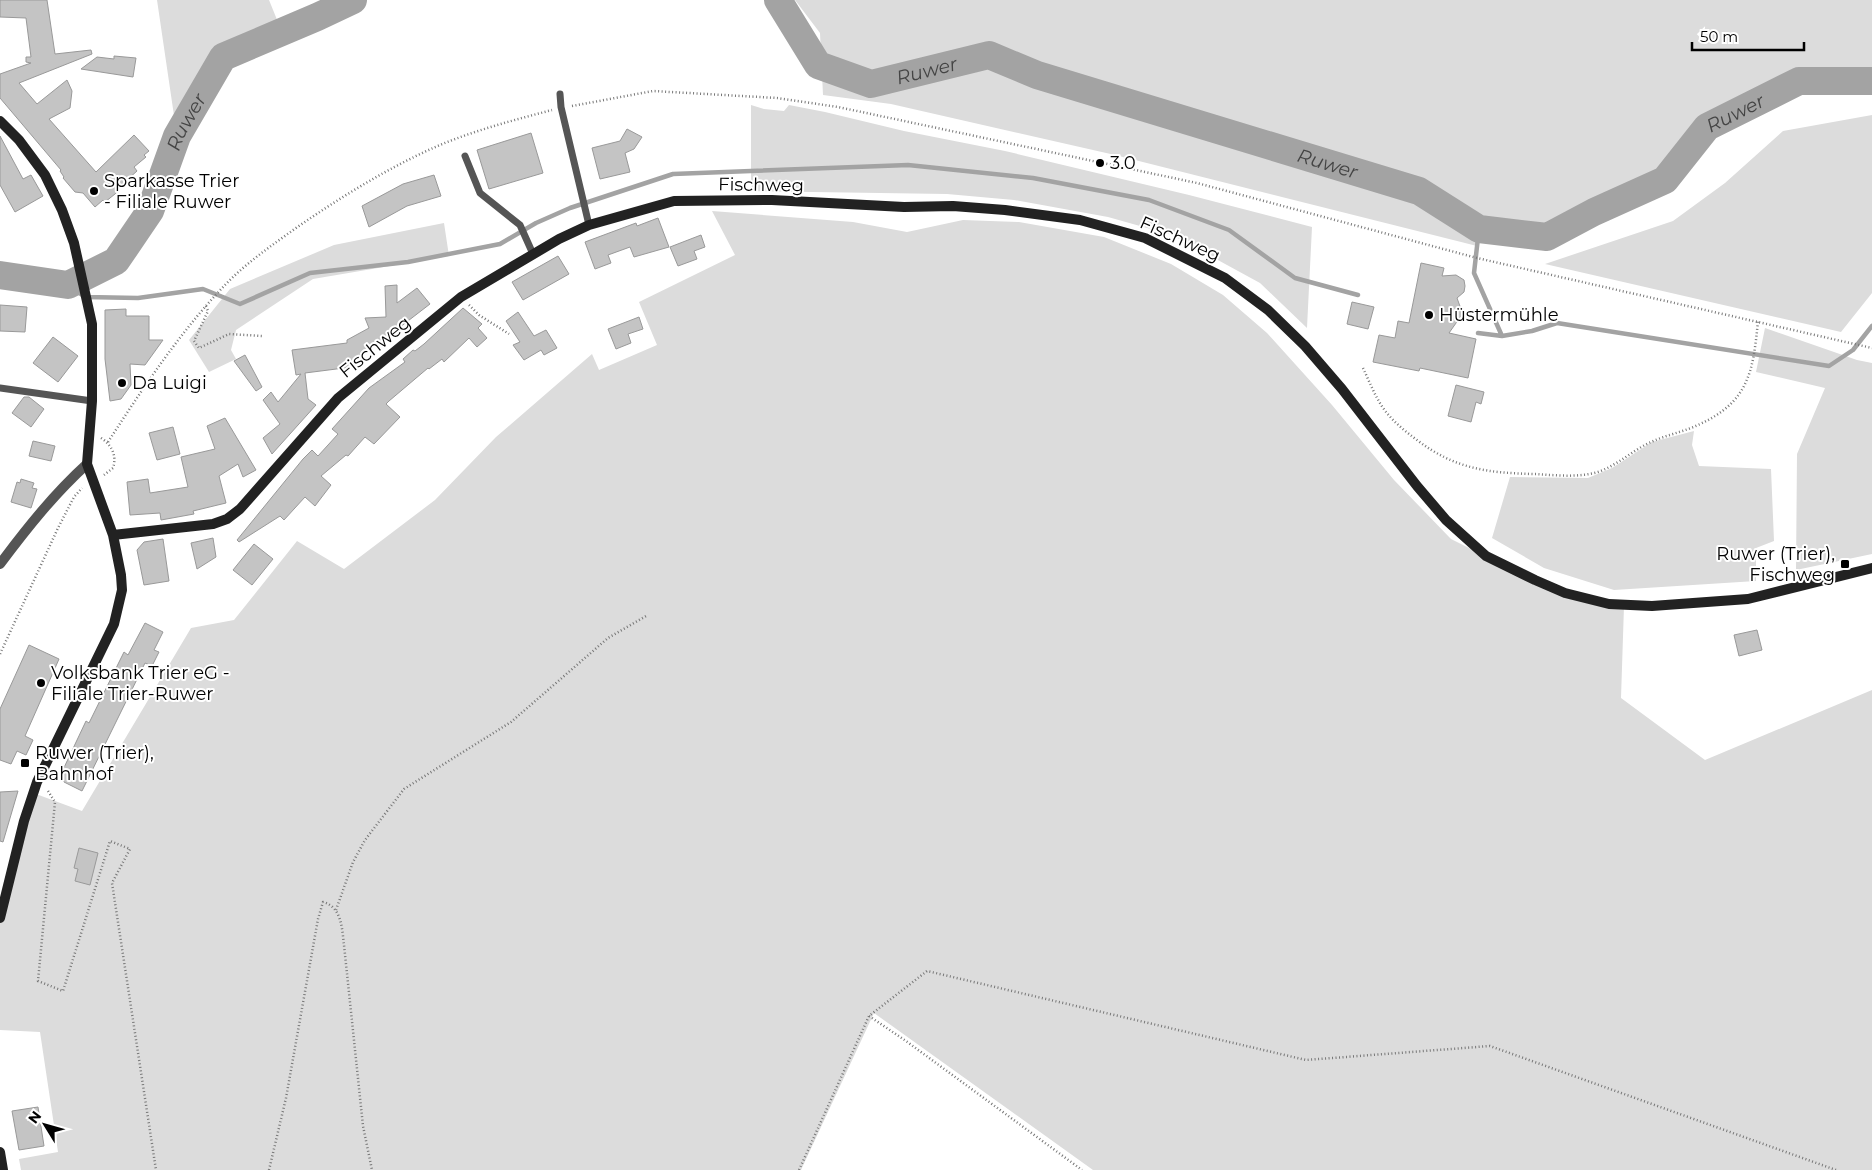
<svg xmlns="http://www.w3.org/2000/svg" width="1872" height="1170" viewBox="0 0 1872 1170" font-family="Montserrat,sans-serif">
	<rect width="100%" height="100%" fill="#fff"/>
	<path fill="#dcdcdc" d="M157,0H269L282,32L223,57L177,136Z
		M795,0H1872V81H1799L1707,127L1665,180L1594,212L1547,237L1479,229L1477,246L1115,155L891,104L823,95L820,33Z
		M751,105L764,109L784,111L789,105L825,112L904,131L1005,151L1189,195L1312,227L1307,328L1260,283L1172,235L1108,217L1014,200L947,194L751,191Z
		M1872,115V293L1841,332L1545,264L1673,221L1725,183L1783,131Z
		M712,211L853,222L907,232L963,220L1019,222L1104,237L1171,264L1223,295L1267,333L1332,405L1394,480L1451,539L1535,581L1624,606L1621,698L1705,760L1872,690V1170H1093L874,1013L801,1170H21L19,1159L58,1152L40,1032L0,1030V919L36,794L82,811L191,628L234,620L297,541L344,569L435,500L496,437L592,354L599,370L657,345L639,302L735,255Z
		M444,223L449,256L313,279L236,330L231,350L236,359L209,372L189,340L230,289L334,245Z
		M1765,328L1857,360L1872,363V554L1796,570L1797,454L1825,388L1756,372Z
		M1694,431L1692,445L1699,466L1771,469L1774,541L1756,548V581L1614,590L1544,568L1492,538L1510,477L1588,478L1612,468L1652,442Z"/>
	<g fill="none" stroke-linecap="round" stroke-linejoin="round">
		<path stroke="#a3a3a3" stroke-width="4.5" d="M1479,229L1474,273L1502,336
			M68,285L85,297L138,298L203,289L240,304L310,273L408,262L500,244L536,223L570,208L673,174L908,165L1033,178L1149,200L1229,230L1295,278L1358,295
			M1478,333L1502,336L1532,331L1557,323L1829,366L1853,350L1872,326"/>
		<g stroke="#a3a3a3" stroke-width="28">
			<path id="s1" d="M778,0L818,65L871,84L989,55L1037,75L1419,191L1479,229L1547,237L1594,212L1665,180L1707,127L1799,81H1872"/>
			<path id="s2" d="M0,275L68,285L116,261L150,211L177,136L223,57L317,17L353,0"/>
		</g>
	</g>
	<path fill="#c4c4c4" stroke="#999" d="M0,0H47L55,54L91,50L92,54L19,83L37,104L67,80L72,91L70,108L49,119L96,172L134,135L149,151L144,155L146,157L134,167L137,171L118,188L120,190L105,202L103,200L95,207L83,193L75,192L63,178L64,177L60,171L61,170L0,98V74L31,63L26,62V57H31L26,18L0,17Z
		M114,56L136,58L133,77L81,69L97,57L114,59Z
		M627,129L642,137L634,149L625,153L630,172L600,179L592,148L620,141Z
		M531,133L543,173L489,189L477,150Z
		M0,136L23,179L31,175L43,196L15,212L0,185Z
		M434,175L441,196L407,206L369,227L362,206L403,184Z
		M658,218L669,247L634,257L630,247L608,255L611,263L595,269L585,242L636,223L637,226Z
		M701,235L705,247L694,251L697,259L678,266L670,247Z
		M558,256L569,274L523,300L512,282Z
		M1421,263L1444,268L1442,276L1456,275L1464,280L1465,286L1464,292L1457,298L1461,309V316L1449,333L1476,339L1468,378L1420,368L1419,371L1373,362L1379,335L1395,338L1398,321L1409,323Z
		M397,285V303L417,288L430,304L378,344L360,354L361,363L352,367L305,373L308,399L316,405L272,454L263,438L280,424L263,400L271,392L278,402L301,374L296,375L292,350L347,343V340L369,328L365,318L386,317L385,286Z
		M1352,302L1374,307L1368,329L1347,324Z
		M0,305L27,307L25,332L0,331Z
		M463,308L482,324L478,328L487,338L477,347L469,338L444,362L442,359L429,369L428,368L389,401L386,404L400,417L374,444L365,437L348,456L346,455L321,476L331,485L315,506L305,497L284,520L280,516L239,542L237,540L303,459L312,450L318,456L338,434L332,429L369,388L405,362L403,359L413,350L415,351L424,344Z
		M126,309V316H149V340H163L145,365L130,364L131,385L121,399L110,401L105,359V310Z
		M518,312L534,336L546,330L557,348L544,355L541,350L524,360L513,345L520,342L506,321Z
		M639,317L643,329L628,334L631,343L616,349L608,329Z
		M53,337L78,356L58,382L33,363Z
		M245,355L262,387L256,391L234,361Z
		M1456,385L1484,392L1481,404L1476,402L1471,422L1448,416Z
		M24,397H29L44,409L31,427L12,413Z
		M225,418L256,470L243,477L238,464L219,476L226,503L193,511L194,514L161,520L160,513L130,515L127,482L148,479L150,493L188,487L181,457L215,449L207,426Z
		M173,427L180,454L157,460L149,433Z
		M33,441L55,446L51,461L29,456Z
		M21,479L34,483L32,488L37,489L31,508L11,502L17,482L20,483Z
		M213,538L216,557L197,569L191,543Z
		M163,539L169,581L144,585L137,550L144,542Z
		M254,544L273,559L252,585L233,570Z
		M145,623L163,632L154,650L159,652L152,666L145,663L82,791L64,782L60,777L61,774L86,721L89,723L124,652L128,655Z
		M1757,630L1762,650L1739,656L1734,635Z
		M29,645L59,659L25,736L33,740L26,755L17,751L11,764L0,760V709Z
		M18,791L3,842L0,841V792Z
		M79,848L98,853L90,885L75,881L78,869L74,868Z
		M38,1107L44,1146L19,1150L12,1111Z"/>
	<g fill="none" stroke-linecap="round" stroke-linejoin="round">
		<path stroke="#777" stroke-width="2.5" stroke-dasharray="1 2.5" stroke-linecap="butt" d="M572,106L653,91L777,98L838,107L1197,183L1477,258L1872,348
			M469,305L479,315L509,334
			M206,306L208,311L194,341L199,348L229,334L262,336
			M1363,368C1370,383 1376,399 1386,412C1395,423 1406,432 1417,440C1455,469 1488,473 1534,474C1555,475 1578,478 1598,472C1618,465 1633,450 1651,442C1666,435 1683,432 1698,425C1749,402 1753,372 1758,321
			M101,438C112,445 117,456 113,468L104,475
			M108,442C143,388 180,332 225,285C246,263 271,246 296,228C341,197 389,167 440,145C476,130 514,120 552,110
			M0,654L58,528L74,497L82,488
			M48,791L55,802L38,981L63,991L110,841L130,849L112,883L156,1170
			M336,910L353,862L365,840L404,789L511,722L608,638L648,615
			M869,1016L906,1041L1082,1170
			M269,1170L286,1098L318,919L323,902C342,907 342,929 344,945L363,1126L372,1170
			M799,1170L869,1016L927,971L1306,1060L1490,1046L1836,1170"/>
		<path stroke="#555" stroke-width="7" d="M560,94L561,107L589,225
			M465,156L480,193L520,225L533,254
			M0,388L92,401"/>
		<path stroke="#555" stroke-width="10" d="M0,564C27,528 54,494 87,464"/>
		<path stroke="#222" stroke-width="10" d="M0,121L19,140L45,175L62,210L74,243L92,324V401L87,464L113,535L121,575L122,590L114,624L37,782L24,821L0,918
			M113,535L213,524L227,519L240,509L338,398L461,297L559,239L589,225L674,201L772,200L904,207L953,206L1005,210L1080,220L1145,238L1225,278L1268,310L1305,346L1342,389L1417,486L1446,520L1486,556L1535,580L1565,593L1609,604L1652,606L1748,599L1872,568
			M0,1152L3,1170"/>
	</g>
	<g fill="#000" stroke="#fff" stroke-width="2">
		<circle cx="1100" cy="163" r="5"/>
		<circle cx="94" cy="191" r="5"/>
		<circle cx="1429" cy="315" r="5"/>
		<circle cx="122" cy="383" r="5"/>
		<rect x="1840" y="559" width="10" height="10" rx="2.5"/>
		<circle cx="41" cy="683" r="5"/>
		<rect x="20" y="758" width="10" height="10" rx="2.5"/>
	</g>
	<g text-anchor="middle" stroke-width="4" stroke-linejoin="round" paint-order="stroke">
		<g font-size="18" fill="#000" stroke="#fff" text-anchor="start">
			<text x="1110" y="169">3.0</text>
			<text x="104" y="187">Sparkasse Trier<tspan x="104" dy="21">- Filiale Ruwer</tspan></text>
			<text x="1439" y="321">Hüstermühle</text>
			<text x="132" y="389">Da Luigi</text>
			<text x="1835" y="560" text-anchor="end">Ruwer (Trier),<tspan x="1835" dy="21">Fischweg</tspan></text>
			<text x="51" y="679">Volksbank Trier eG -<tspan x="51" dy="21">Filiale Trier-Ruwer</tspan></text>
			<text x="35" y="759">Ruwer (Trier),<tspan x="35" dy="21">Bahnhof</tspan></text>
		</g>
		<g font-size="18" fill="#000" stroke="#fff">
			<text transform="translate(761 185) rotate(1)" y="6">Fischweg</text>
			<text transform="translate(1180 239) rotate(24)" y="6">Fischweg</text>
			<text transform="translate(375 347) rotate(-39)" y="6">Fischweg</text>
		</g>
		<g font-size="19" font-style="italic" fill="#444" stroke="#fff">
			<text dy="7" stroke="none"><textPath href="#s1" startOffset="190">Ruwer</textPath></text>
			<text dy="7" stroke="none"><textPath href="#s1" startOffset="1075">Ruwer</textPath></text>
			<text dy="7" stroke="none"><textPath href="#s2" startOffset="279">Ruwer</textPath></text>
			<text dy="7" stroke="none"><textPath href="#s1" startOffset="610">Ruwer</textPath></text>
		</g>
	</g>
	<g transform="translate(45 1125) rotate(307)" stroke="#ffffff" stroke-width="4" paint-order="stroke">
	<path d="M0-4L9 19L0 12L-9 19Z" fill="#000000"/>
	<text y="-8" font-size="14" font-weight="bold" text-anchor="middle" fill="#000000">N</text>
	</g>
	<path d="M1692 42v8h112v-8" fill="none" stroke="#000000" stroke-width="2.5"/>
	<text x="1700" y="42" font-size="15" fill="#000000" stroke="#ffffff" stroke-width="4" paint-order="stroke">50 m</text>
</svg>
